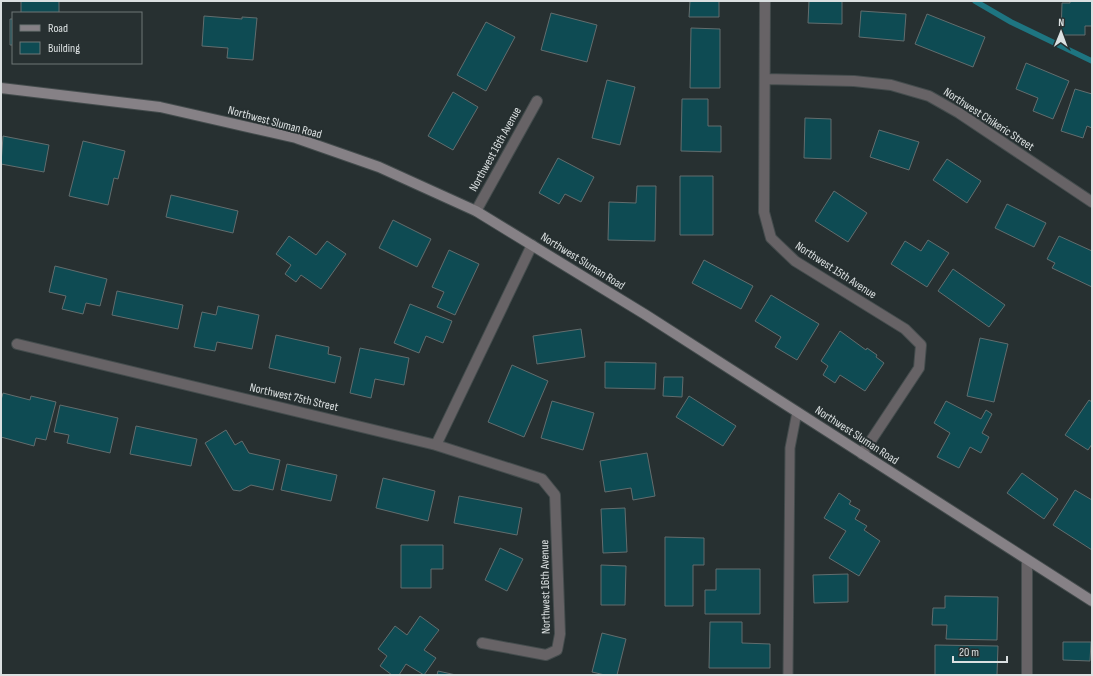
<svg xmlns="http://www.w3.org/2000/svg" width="1093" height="676" viewBox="0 0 1093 676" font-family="'Sofia Sans Condensed',sans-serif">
	<rect width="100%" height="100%" fill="#273031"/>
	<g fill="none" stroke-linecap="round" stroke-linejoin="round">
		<path stroke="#1e7581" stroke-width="5.5" d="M975,1L1011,22L1092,61"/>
	</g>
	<path fill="#0e4b53" stroke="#626d6e" d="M21,1H59V13H21Z
		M690,1H719V17H689Z
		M809,1H842V24L808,23Z
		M1070,1H1092V26H1085V35H1061L1062,3H1070Z
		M861,11L906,14L904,41L859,37Z
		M551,13L597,25L587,62L541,50Z
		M927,14L985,37L973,67L915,44Z
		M204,16L242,19V17L257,18L253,60L227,58L228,48L202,46Z
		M10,19H13V45H10Z
		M486,22L515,37L486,91L457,75Z
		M691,28L720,29V88H690Z
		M1026,63L1069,81L1053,119L1033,111L1038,98L1016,89Z
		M607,80L635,87L620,145L592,138Z
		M1075,89L1092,94V128L1087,126L1083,138L1061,131Z
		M453,92L478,107L453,150L428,136Z
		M682,99H708V126H721V152L681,151Z
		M805,118L831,119V159L804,158Z
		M879,130L919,142L909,170L870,157Z
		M3,136L49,145L44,172L1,164Z
		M83,141L125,151L118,179L114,178L108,205L69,196Z
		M558,158L594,177L581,202L565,194L559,204L539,193Z
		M947,159L981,181L967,203L933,180Z
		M680,176H713V235H680Z
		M637,186H656L655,241L608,240L609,202L636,203Z
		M834,191L867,213L848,242L815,221Z
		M171,195L238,211L233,233L166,217Z
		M1007,204L1046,223L1034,247L995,228Z
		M393,220L431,239L417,267L379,248Z
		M289,236L316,255L327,241L346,254L321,289L301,275L296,282L285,274L291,265L276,254Z
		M1059,236L1092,251V287L1052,268L1055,263L1047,259Z
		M928,240L949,253L927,287L891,264L905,241L921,251Z
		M449,250L479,264L455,315L437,307L444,292L432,287Z
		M704,260L753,286L741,309L692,283Z
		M55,266L107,279L100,306L86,303L83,314L62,309L66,296L49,292Z
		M953,269L1005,305L989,327L938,291Z
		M117,291L183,305L178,329L112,315Z
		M771,295L819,324L797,360L775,347L781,337L755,321Z
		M410,304L452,321L443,343L426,336L419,353L394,343Z
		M218,306L259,315L252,349L217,342L215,351L194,347L202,312L216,315Z
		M581,329L585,357L537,364L533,336Z
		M840,331L866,350L867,348L877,355L876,357L884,363L865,391L840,375L835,383L823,375L828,366L821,361Z
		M276,335L329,347L328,354L341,357L335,383L269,368Z
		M980,338L1008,344L994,402L967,396Z
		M360,348L409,358L404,385L375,379L371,398L350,393Z
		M605,362L656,363L655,389L605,388Z
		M512,365L548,381L524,437L488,422Z
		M664,377H683L682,397L663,396Z
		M3,393L30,400L31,396L56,402L46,440L36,438L34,446L1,437V400Z
		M689,396L736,426L723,446L676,417Z
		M1089,400L1092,402V444L1088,450L1065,435Z
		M552,401L594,413L583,450L541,438Z
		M946,401L981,419L986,410L992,414L982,433L989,437L981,453L970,447L959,468L937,457L950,433L934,423Z
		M60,405L118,418L110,453L67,443L69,435L54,432Z
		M136,426L197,439L191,466L130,454Z
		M226,430L235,445L242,441L249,453L280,460L273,490L251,485L240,491L233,490L205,443Z
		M647,453L655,496L633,500L631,488L605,492L600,461Z
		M287,464L337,475L331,501L281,490Z
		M1022,473L1058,499L1044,519L1007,493Z
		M383,478L435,491L428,521L376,508Z
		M1075,490L1092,500V550L1053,525Z
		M839,493L851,501L849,504L860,510L855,519L867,526L864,530L880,541L859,576L829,558L846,531L824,518Z
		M459,496L522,508L517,535L454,523Z
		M625,508L627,552L603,553L601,509Z
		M665,537L704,538V565H693V606H665Z
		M401,545H443V569H431V588H401Z
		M500,548L523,559L507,591L485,580Z
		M601,565L626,566L625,605H601Z
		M716,569H760V614H705V590H716Z
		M848,574V602L814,603L813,575Z
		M945,596L998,597L997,640L946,639L947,625H932L933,608H945Z
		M420,616L439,630L424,650L436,658L424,675L406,664L399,675H392L380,666L387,656L378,649L395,626L407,635Z
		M710,622H742V643L770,644V668H709Z
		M602,633L626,639L617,675H605L592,672Z
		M1063,642H1091L1090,661L1063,660Z
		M935,645L998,646L997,675H935Z
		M438,671L456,675H437Z"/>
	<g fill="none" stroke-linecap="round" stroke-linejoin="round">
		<defs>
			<path id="lane" d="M788,675L790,448L797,412"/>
			<path id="street" d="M765,1L764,212L771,238L795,261L905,329L921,345L919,368L862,454
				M765,79L854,81L891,85L929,96L959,113L1092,202
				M476,211L537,101
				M17,344L436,445L542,479L555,495L560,634L557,650L546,655L482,643
				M436,445L532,245
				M1027,675V560"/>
			<path id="secondary" d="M1,88L160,107L296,138L379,167L476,211L646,315L1092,601"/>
		</defs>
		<use href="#lane" stroke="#444c4d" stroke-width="11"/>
		<use href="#street" stroke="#444c4d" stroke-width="12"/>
		<use href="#secondary" stroke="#444c4d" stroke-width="12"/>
		<use href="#lane" stroke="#676366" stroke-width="9"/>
		<use href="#street" stroke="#676366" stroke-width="10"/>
		<use href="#secondary" stroke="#868186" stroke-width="10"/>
	</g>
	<g text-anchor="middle" stroke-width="4" stroke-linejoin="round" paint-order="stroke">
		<g font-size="12" fill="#dbe0e1" stroke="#273031">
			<text transform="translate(989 119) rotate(33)" y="4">Northwest Chikeric Street</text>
			<text transform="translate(275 122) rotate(15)" y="4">Northwest Sluman Road</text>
			<text transform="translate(495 149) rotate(-61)" y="4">Northwest 16th Avenue</text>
			<text transform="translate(583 261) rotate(32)" y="4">Northwest Sluman Road</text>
			<text transform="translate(836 270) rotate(33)" y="4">Northwest 15th Avenue</text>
			<text transform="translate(294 397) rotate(13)" y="4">Northwest 75th Street</text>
			<text transform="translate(857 435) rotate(33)" y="4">Northwest Sluman Road</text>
			<text transform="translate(545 587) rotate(-91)" y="4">Northwest 16th Avenue</text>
		</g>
	</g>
	<rect width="1093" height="676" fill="none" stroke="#dbe0e1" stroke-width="4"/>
	<rect x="12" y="12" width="130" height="52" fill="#273031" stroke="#6f7677"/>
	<rect x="20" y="25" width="20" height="6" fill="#868186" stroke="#6f7677"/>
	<text x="48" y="32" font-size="12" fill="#dbe0e1">Road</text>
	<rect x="20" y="42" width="20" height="12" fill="#0e4b53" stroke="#6f7677"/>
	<text x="48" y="52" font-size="12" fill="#dbe0e1">Building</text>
	<g transform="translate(1061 32) rotate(1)" stroke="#273031" stroke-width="3" paint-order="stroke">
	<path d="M0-3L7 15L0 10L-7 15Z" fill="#dbe0e1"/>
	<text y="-6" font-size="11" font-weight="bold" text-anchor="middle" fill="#dbe0e1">N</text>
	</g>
	<path d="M953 656v6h54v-6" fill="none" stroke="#dbe0e1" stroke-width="2"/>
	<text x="959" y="656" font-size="12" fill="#dbe0e1" stroke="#273031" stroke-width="3" paint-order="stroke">20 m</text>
</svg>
